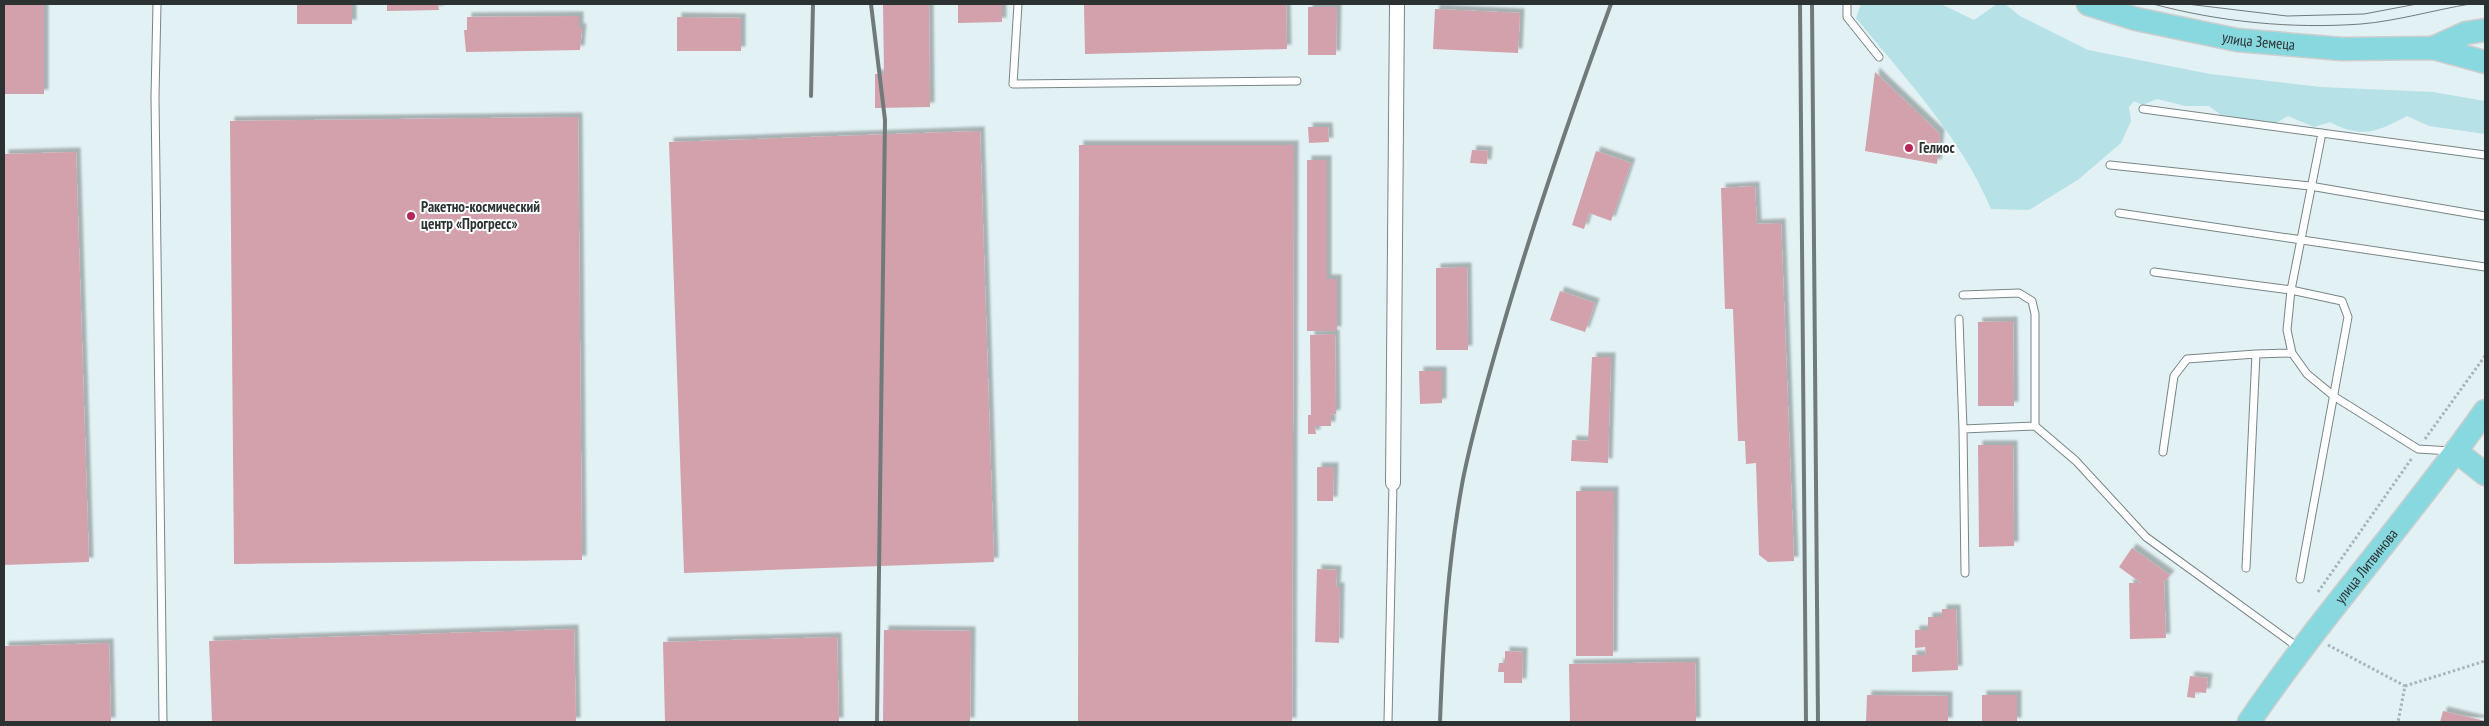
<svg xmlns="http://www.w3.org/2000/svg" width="2489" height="726" viewBox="0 0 2489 726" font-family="'PT Sans Narrow',sans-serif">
	<defs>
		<filter id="shadow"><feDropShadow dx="4.5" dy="-4.5" stdDeviation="1" flood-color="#0004"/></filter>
	</defs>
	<rect width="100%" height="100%" fill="#e2f1f3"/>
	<path fill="#b6e1e6" d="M1861,4H1941L1974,20L1997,4H2005L2020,16L2088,50L2210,74L2321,87L2433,92L2485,101V134L2429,126L2407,116C2377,132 2362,139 2330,122L2314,127L2288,116L2274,124L2221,115L2209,106H2185L2157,99L2142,105L2134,101L2129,107L2131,121L2121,143L2079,179L2029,210L1991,209C1961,137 1905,78 1856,18Z"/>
	<path fill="#d2a1ab" filter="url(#shadow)" d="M4,4H44V94H4Z
		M297,4H352V24H297Z
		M387,4H438L439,10L387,11Z
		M883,4H929L930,107L875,108V74H884Z
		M958,4H1002V22L958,23Z
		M1084,4H1286L1287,49L1085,54Z
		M1308,7H1337L1336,55H1308Z
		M1435,9L1520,13L1518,53L1433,49Z
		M579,16V28H582L580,50L466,52L464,30H467V17Z
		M677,17L741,18V51H677Z
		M1875,72L1940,134L1937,164L1865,151Z
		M578,117L582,560L234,564L230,121Z
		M1308,127H1328L1329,142L1309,143Z
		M980,131L994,562L684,573L669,142Z
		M1079,145H1294L1292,722H1078Z
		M1472,150L1488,151L1487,164L1470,163Z
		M1596,151L1631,163L1611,221L1589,213L1584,229L1572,225Z
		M76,152L89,562L4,565V154Z
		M1307,160H1327V279H1337V331H1307Z
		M1755,186L1757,224L1781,223L1794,561L1768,562L1759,555L1756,463L1746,464L1745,441H1738L1733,309H1725L1721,188Z
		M1467,267L1468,350H1436V268Z
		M1560,291L1595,303L1585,332L1550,320Z
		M2013,321L2014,406H1978V322Z
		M1335,334L1336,414L1331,415V426H1315L1316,434H1308V415H1311L1310,335Z
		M1592,357H1611L1608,463L1571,461L1572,440L1588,441Z
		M1419,371H1442V403L1420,404Z
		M1978,445H2013L2014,546L1979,547Z
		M1317,467H1334L1333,501H1317Z
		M1576,491H1614L1613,656H1576Z
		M2132,548L2170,575L2164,582L2166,638L2130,639L2129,583H2141L2119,567Z
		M1317,569L1337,570L1336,587H1340L1339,643L1315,642Z
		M1942,609H1956L1958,670L1912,672V655H1926L1925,647L1915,648V630H1928V617H1942Z
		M574,629L576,722H212L209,641Z
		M884,630L971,631L970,722H883Z
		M837,637L839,722H665L663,642Z
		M109,643L111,722H4V646Z
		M1505,651L1523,652L1522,683H1504V672H1498L1499,663H1505Z
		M1695,662L1696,722H1570L1569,664Z
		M2190,676L2208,678L2206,693L2195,692V698L2187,697Z
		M1867,695L1948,696V722H1866Z
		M1982,695H2017V722H1982Z
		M2443,711L2485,721V722H2440Z"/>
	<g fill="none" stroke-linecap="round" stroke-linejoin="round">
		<defs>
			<path id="lane" d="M157,4L155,97L163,722
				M1018,4L1013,84L1297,81
				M1847,4V17L1879,57
				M2143,109L2485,155
				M2322,133L2291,290L2287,330L2292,353L2307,374L2335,397L2418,449L2451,451
				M2110,165L2310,186L2485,216
				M2119,213L2485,267
				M2154,272L2291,290L2342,301L2348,317L2300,579
				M1963,295L2019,293L2032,301L2035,314V426
				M1959,319L1963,429
				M2163,452L2174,376L2187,359L2256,354
				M2246,568L2256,354L2292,353
				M1965,573L1963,429L2035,426L2076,461L2146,537L2299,648
				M1388,722L1393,483"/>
			<path id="street" d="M1393,483L1397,4"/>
			<g id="primary">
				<path id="s1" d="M2088,4L2136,19L2237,40L2342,49L2433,48L2485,62"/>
				<path d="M2433,48L2466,33L2485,30"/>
				<path d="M2457,452L2485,474"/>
				<path id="s2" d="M2249,722C2322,615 2410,518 2485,411"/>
			</g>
		</defs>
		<use href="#lane" stroke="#788587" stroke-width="9"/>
		<use href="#street" stroke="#788587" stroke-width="16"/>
		<use href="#primary" stroke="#cccece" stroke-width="25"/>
		<path stroke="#a8b4b5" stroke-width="3" stroke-dasharray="2.5 2.5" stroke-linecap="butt" d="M2425,439L2485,356
			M2318,592L2412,458
			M2328,645L2405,686L2398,722
			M2405,686L2485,661"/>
		<use href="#lane" stroke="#fff" stroke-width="7"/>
		<use href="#street" stroke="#fff" stroke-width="14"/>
		<use href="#primary" stroke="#88d8e0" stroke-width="22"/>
		<path stroke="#717a7b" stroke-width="1" d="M2153,4C2220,22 2292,29 2361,24C2397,21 2434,10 2470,4
			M2187,4L2287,16L2364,14L2417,4"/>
		<path stroke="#717a7b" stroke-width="4" d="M871,4L885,120L877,722
			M1800,4L1806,722
			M1812,4L1818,722
			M811,96L813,4
			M1440,722C1443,640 1448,559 1463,479C1473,430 1487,381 1501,333C1533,222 1571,113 1611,4"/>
	</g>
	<g fill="#b5275c" stroke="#fff" stroke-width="2">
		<circle cx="1909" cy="148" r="5"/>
		<circle cx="411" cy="216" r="5"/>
	</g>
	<g text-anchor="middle" stroke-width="4" stroke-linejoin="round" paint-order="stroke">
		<g font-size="15" fill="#2c3232" stroke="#fff">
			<text dy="5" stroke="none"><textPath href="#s1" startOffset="175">улица Земеца</textPath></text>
			<text dy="5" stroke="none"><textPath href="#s2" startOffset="195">улица Литвинова</textPath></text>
		</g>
		<g font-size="15" font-weight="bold" fill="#2c3232" stroke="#fff" text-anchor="start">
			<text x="1919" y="153">Гелиос</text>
			<text x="421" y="212">Ракетно-космический<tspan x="421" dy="17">центр «Прогресс»</tspan></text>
		</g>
	</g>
	<rect width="2489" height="726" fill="none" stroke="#2c3232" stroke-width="10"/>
</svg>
